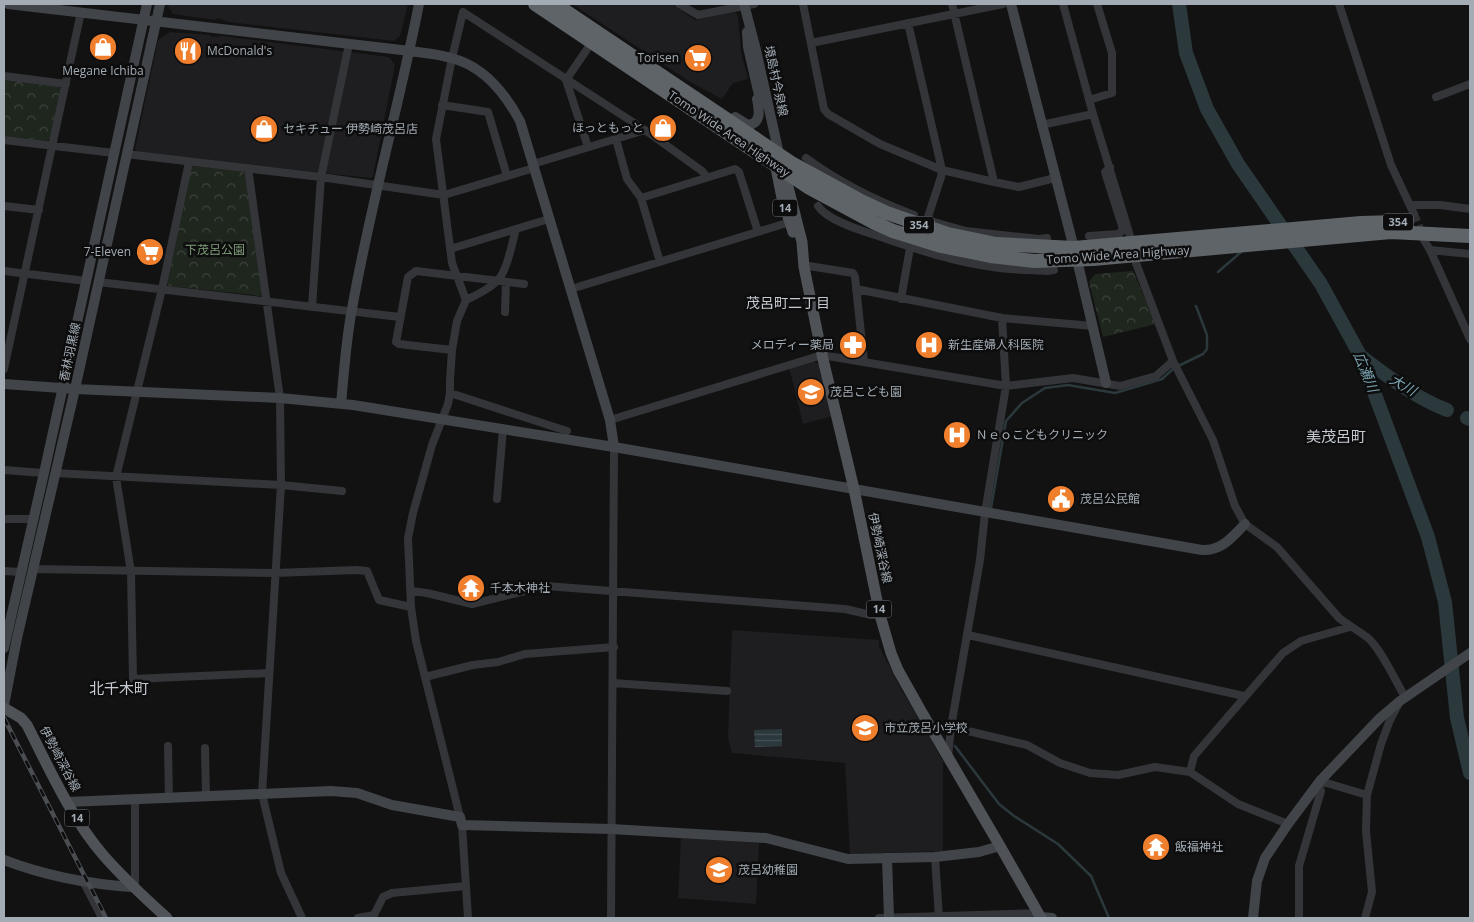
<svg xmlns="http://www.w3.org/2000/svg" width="1474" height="922" viewBox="0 0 1474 922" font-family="'Open Sans','Noto Sans JP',sans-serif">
	<defs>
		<pattern id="park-crowns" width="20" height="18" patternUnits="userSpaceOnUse" patternTransform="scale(1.25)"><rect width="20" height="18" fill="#1e261e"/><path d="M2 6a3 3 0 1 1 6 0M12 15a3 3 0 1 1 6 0" fill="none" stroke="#3c433c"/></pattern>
		<pattern id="water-rules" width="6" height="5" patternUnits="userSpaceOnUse" patternTransform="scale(1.25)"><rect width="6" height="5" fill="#2b383c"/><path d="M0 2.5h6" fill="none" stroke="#475256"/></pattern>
	</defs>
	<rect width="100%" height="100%" fill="#121213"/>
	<path fill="#1e1e20" d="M168,4H408L400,36L394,41L228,22L218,18L215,20L173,14L168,6Z
		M572,4H671L695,20L735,12L738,16L741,52L748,79L733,83L722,99L692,83Z
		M170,32L210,35L213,37L223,36L389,57L395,65L373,176L371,178L137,153L135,149L158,40Z
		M812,360L820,365L833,416L803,424L789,367Z
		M732,630L879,640V646L900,687L943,761V851L850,854L845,763L732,753L728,737Z
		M681,838L759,843L756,904L678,898Z"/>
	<path fill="url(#park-crowns)" d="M4,80L59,87L61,89L50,139L46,141L4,136Z
		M193,166L243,171L245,174L262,296L169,286L166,282L191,168Z
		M1133,271L1156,324L1103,337L1089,282L1095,274Z"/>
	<path fill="url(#water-rules)" d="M782,729V746L755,747L754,730Z"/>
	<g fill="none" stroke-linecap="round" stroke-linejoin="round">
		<path stroke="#2b383c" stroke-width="2.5" d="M1271,225L1277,219
			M1218,272L1241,252
			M991,508L1006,421L1022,403L1045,388L1068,385L1115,393L1162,379L1174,368L1203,354L1207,349V335L1196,306
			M955,746L999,804L1014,816L1058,844L1091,876L1109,918"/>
		<path stroke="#2b383c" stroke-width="14" d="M1179,4L1186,53L1207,109L1238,164L1321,284L1361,357L1428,537L1445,602L1457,718L1470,773
			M1362,357C1388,377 1416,398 1447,410
			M1467,418L1470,419"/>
		<path stroke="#2f3133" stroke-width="8" stroke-dasharray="8 4" stroke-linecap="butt" d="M1414,214L1422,234"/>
		<path stroke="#333538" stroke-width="8" d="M679,4L698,15L754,4
			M803,4L824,109L828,114L880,144L942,170L994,182L1019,187L1055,178
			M952,4L994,182
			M1063,4L1093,114L1130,236
			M1339,4L1391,165L1414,214
			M908,23L942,170L941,177L927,220
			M811,43L1003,4
			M4,76L66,84
			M566,80L588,147
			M566,80L592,42
			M1436,97L1470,84
			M1089,100L1112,93V53L1097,4
			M442,105L488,112L507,176
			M1041,125L1093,114
			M616,139L627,179L641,198L660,262
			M4,140L114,153
			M126,154L321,177L444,195L534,168
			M806,158C840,183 874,200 914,215
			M189,162L162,289L116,477L131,572L133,679L269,673
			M533,164L645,130
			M248,168L280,398L281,485L262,794L281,873L302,918
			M641,198L735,169L739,172L758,232
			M1410,205H1440L1470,209
			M4,206L39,210
			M818,206C827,220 859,230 875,235C914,248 952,262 993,267C1011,270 1029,270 1047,271L1054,270
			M927,220L966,231L1039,239L1047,238
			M1089,236L1119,234L1123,229L1105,172L1110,167
			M1424,240L1430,250L1470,339
			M450,249L549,219
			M1430,250L1470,254
			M1136,263L1173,361L1213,440L1235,506L1245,524L1277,547L1339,618C1348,625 1359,631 1368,638C1381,649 1396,682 1405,697
			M804,267L809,266L853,273L855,277L864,362
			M4,271L86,281
			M98,282L400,317
			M571,289L790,222
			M856,289L1002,318L1093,326
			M901,299L910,248
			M466,300C477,295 489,289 497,281C507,272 512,243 516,229
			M312,307L321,177L349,44
			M505,312L506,282
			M452,350L399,344L396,342L408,277L416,271L524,284
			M4,369L81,12
			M450,393L567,431
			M610,420L822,355L1006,386L1073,378L1120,386L1156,376L1173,361
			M4,470L44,473
			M55,473L281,485L342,491
			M497,499L503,429
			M4,519H33
			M33,569L275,573L356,570L367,571L379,600L411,607
			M4,571L21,572
			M411,591L427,593L472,604L546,586L845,609L871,615H880
			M968,635L1244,696
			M425,677L473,665L498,662L525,654L614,647
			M613,683L727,691
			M951,727L1027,745L1060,763L1090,773L1118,775L1155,767L1190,772L1238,804L1288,824
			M168,746L169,799
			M205,748L206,797
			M948,757L951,727L980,560L985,513L1006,386L1002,318
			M1190,772L1194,756L1283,653L1301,641L1350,627
			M1320,781L1367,795
			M135,800V889
			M460,817L416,641L411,607L408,538L413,513L432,445L448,404L450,393V380L452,350L457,321L466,300L452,263L436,139L452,58L463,12L645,130L702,171L707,177
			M462,825L468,918
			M935,857L939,918
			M83,881L102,918
			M358,918L374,915L383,897L392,893L466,886
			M611,918L614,447
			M879,918L1038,913
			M1299,918V866L1321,791L1318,784
			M1365,918L1372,892L1366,831L1367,795L1381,744L1390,720L1398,705"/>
		<path stroke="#414448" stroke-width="10" d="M8,4L410,51C423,53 438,54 451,58C484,66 505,93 520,121L610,420L614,447
			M744,4L756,50L779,154
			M1011,4L1077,260L1106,383
			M747,32L748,47L761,104
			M735,117L748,125C762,123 759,110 757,99
			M4,384L75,389L280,398L353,405L614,447L1202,550C1222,551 1232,537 1245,524
			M341,404C344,372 346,340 352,309C370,206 399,106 419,4
			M4,648L44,473L147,4
			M4,705L17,638L75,389L160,4
			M67,802L331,791L357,793L392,805L460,817L462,825L611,829L766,838L848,859L935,857L979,852L1000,846
			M887,858L889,918
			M4,860C46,876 87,884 132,887
			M1041,917L1052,918
			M1253,918L1257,881L1265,858L1288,824L1320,781L1380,718L1400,701L1470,653"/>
		<path stroke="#4f5357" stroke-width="11" d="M775,163L782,198L793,232
			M783,167L802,242L804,267L822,355L854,489L880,615L891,653L898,670L921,711L1000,846L1041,918
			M4,708L21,718L27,725C50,770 71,818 104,856C124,879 145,898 167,918"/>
		<path stroke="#5f6469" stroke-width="14" d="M535,4L808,187L875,223L893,231L941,246L990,256L1034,261L1093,259L1391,232L1470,236
			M555,4L793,164L859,200L887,213L948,234L996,244L1074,248L1361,223L1395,222"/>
		<defs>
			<path id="rail" d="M4,718L106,918"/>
		</defs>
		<use href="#rail" stroke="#4a4d51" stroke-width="4.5"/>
		<use href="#rail" stroke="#0d0d0e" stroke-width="2.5" stroke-dasharray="8" stroke-linecap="butt"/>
	</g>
	<defs>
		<symbol id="shop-disc" viewBox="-11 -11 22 22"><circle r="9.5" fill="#f07f2d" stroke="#0d0d0e"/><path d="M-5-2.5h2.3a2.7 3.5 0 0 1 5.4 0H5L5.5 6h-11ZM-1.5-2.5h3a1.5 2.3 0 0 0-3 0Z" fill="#fff"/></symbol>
		<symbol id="restaurant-disc" viewBox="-11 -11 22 22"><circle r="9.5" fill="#f07f2d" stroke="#0d0d0e"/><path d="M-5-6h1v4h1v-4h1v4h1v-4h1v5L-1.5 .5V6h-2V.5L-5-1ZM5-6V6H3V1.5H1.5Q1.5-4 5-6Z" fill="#fff"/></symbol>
		<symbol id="supermarket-disc" viewBox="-11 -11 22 22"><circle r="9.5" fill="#f07f2d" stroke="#0d0d0e"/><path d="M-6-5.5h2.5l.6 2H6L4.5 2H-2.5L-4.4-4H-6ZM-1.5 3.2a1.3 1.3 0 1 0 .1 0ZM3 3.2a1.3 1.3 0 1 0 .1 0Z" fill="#fff"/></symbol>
		<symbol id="pharmacy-disc" viewBox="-11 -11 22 22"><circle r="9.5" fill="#f07f2d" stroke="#0d0d0e"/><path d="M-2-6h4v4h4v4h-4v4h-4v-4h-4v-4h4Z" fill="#fff"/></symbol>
		<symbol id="hospital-disc" viewBox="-11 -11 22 22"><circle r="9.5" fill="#f07f2d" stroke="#0d0d0e"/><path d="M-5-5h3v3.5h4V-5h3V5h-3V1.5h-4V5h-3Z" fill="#fff"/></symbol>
		<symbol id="school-disc" viewBox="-11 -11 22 22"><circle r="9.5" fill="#f07f2d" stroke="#0d0d0e"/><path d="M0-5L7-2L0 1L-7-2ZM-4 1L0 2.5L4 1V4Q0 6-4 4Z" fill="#fff"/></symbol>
		<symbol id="civic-disc" viewBox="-11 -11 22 22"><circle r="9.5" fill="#f07f2d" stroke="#0d0d0e"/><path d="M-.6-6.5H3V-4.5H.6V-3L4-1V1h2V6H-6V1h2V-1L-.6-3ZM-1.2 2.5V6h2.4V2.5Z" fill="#fff"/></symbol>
		<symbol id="temple-disc" viewBox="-11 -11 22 22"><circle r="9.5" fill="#f07f2d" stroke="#0d0d0e"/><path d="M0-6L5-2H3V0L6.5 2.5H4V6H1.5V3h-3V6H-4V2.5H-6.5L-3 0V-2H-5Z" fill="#fff"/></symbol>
	</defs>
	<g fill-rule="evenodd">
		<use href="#shop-disc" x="87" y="31" width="32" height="32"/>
		<use href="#restaurant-disc" x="172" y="35" width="32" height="32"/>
		<use href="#supermarket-disc" x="682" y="42" width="32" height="32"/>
		<use href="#shop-disc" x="647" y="112" width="32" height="32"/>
		<use href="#shop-disc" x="248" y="113" width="32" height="32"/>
		<use href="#supermarket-disc" x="134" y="236" width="32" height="32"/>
		<use href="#pharmacy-disc" x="837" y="329" width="32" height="32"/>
		<use href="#hospital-disc" x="913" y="329" width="32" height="32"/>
		<use href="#school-disc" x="795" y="376" width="32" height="32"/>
		<use href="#hospital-disc" x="941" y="419" width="32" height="32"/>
		<use href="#civic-disc" x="1045" y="483" width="32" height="32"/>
		<use href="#temple-disc" x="455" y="572" width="32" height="32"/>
		<use href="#school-disc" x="849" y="712" width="32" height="32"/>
		<use href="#temple-disc" x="1140" y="831" width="32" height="32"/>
		<use href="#school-disc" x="703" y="854" width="32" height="32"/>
	</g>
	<g text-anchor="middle" stroke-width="5" stroke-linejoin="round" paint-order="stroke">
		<g fill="#0d0d0e" stroke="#767c82" stroke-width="1">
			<rect x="772.5" y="199.5" width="25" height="17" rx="4"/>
			<rect x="1383" y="213.5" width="30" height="17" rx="4"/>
			<rect x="904" y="216.5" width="30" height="17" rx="4"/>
			<rect x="866.5" y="600.5" width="25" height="17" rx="4"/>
			<rect x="64.5" y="809.5" width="25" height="17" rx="4"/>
		</g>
		<g font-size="11" font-weight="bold" fill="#a3acb4">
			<text x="785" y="212">14</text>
			<text x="1398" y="226">354</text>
			<text x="919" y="229">354</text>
			<text x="879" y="613">14</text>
			<text x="77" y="822">14</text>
		</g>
		<g font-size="12" fill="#a3acb4" stroke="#0d0d0e" text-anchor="start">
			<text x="207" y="55">McDonald's</text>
			<text x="679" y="62" text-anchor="end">Torisen</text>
			<text x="103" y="75" text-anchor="middle">Megane Ichiba</text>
			<text x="644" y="132" text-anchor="end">ほっともっと</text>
			<text x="283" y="133">セキチュー 伊勢崎茂呂店</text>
			<text x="131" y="256" text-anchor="end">7-Eleven</text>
			<text x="834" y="349" text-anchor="end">メロディー薬局</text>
			<text x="948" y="349">新生産婦人科医院</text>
			<text x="830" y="396">茂呂こども園</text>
			<text x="976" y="439">Ｎｅｏこどもクリニック</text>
			<text x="1080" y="503">茂呂公民館</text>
			<text x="490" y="592">千本木神社</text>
			<text x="884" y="732">市立茂呂小学校</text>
			<text x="1175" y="851">飯福神社</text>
			<text x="738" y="874">茂呂幼稚園</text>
		</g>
		<g font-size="12" fill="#a3acb4" stroke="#0d0d0e">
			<text transform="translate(776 81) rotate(78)" y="4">境島村今泉線</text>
			<text transform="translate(729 134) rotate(34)" y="4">Tomo Wide Area Highway</text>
			<text transform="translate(1118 255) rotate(-4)" y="4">Tomo Wide Area Highway</text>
			<text transform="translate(70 352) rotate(-78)" y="4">香林羽黒線</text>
			<text transform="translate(880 548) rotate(78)" y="4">伊勢崎深谷線</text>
			<text transform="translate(60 759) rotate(62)" y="4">伊勢崎深谷線</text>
		</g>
		<g font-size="12" fill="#819f7a" stroke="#0d0d0e">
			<text x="215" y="254">下茂呂公園</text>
		</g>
		<g font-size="14" fill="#c4cad0" stroke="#0d0d0e">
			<text x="788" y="308">茂呂町二丁目</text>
		</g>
		<g font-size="14" font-style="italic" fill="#7aa3af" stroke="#0d0d0e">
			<text transform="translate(1366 372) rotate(68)" y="5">広瀬川</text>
			<text transform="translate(1403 385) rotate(30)" y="5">大川</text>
		</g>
		<g font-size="15" fill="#c4cad0" stroke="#0d0d0e">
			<text x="1336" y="442">美茂呂町</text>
			<text x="119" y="694">北千木町</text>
		</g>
	</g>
	<rect width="1474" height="922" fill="none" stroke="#a3acb4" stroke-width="10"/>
</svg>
